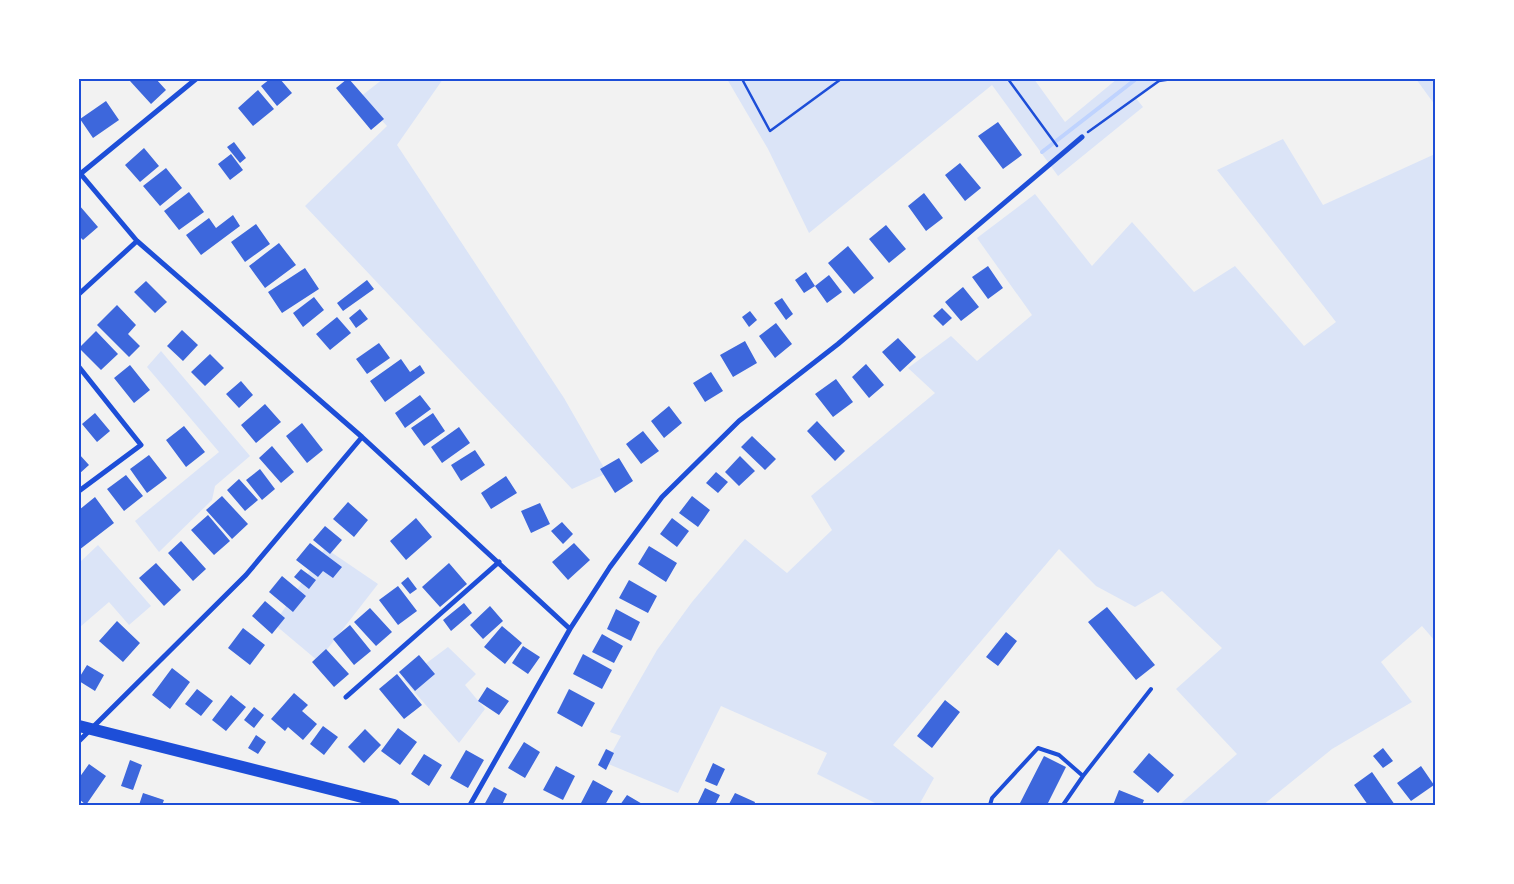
<svg xmlns="http://www.w3.org/2000/svg" width="1514" height="884" viewBox="0 0 1514 884" font-family="'Titillium Web',sans-serif">
	<rect width="100%" height="100%" fill="#f2f2f2"/>
	<path fill="#dbe4f7" d="M383,79H443L397,145L564,398L607,473L572,489L305,206L387,126L360,97Z
		M727,79H1034L1065,122L1117,79H1172L1159,81L1135,97L1143,107L1058,176L992,85L809,233L768,149Z
		M1416,79H1435V105Z
		M1283,139L1323,205L1435,154V641L1422,626L1381,662L1412,702L1332,749L1263,805H1179L1237,754L1176,689L1222,648L1162,591L1135,607L1096,586L1059,549L893,745L934,778L919,805H879L817,774L827,753L721,706L678,793L606,763L621,736L610,732L657,650L692,602L745,539L787,573L832,530L811,496L935,393L908,368L951,336L977,361L1032,315L977,238L1035,194L1092,266L1132,222L1194,292L1235,266L1304,346L1336,322L1217,170Z
		M161,351L250,456L215,486L212,500L159,552L135,521L219,452L147,367Z
		M98,545L151,606L129,625L109,602L80,627L79,626V563Z
		M325,548L378,584L318,661L274,624Z
		M448,647L476,674L465,685L485,709L459,743L404,680Z"/>
	<g fill="none" stroke-linecap="round" stroke-linejoin="round">
		<path stroke="#bfd3fe" stroke-width="4" d="M1042,152L1136,79"/>
	</g>
	<path fill="#3d67dc" d="M133,79H156L166,90L151,104L130,81Z
		M270,79H280L292,93L277,106L261,86Z
		M347,79H349L384,119L371,130L336,88Z
		M258,90L274,109L253,126L238,108Z
		M106,101L119,120L93,138L80,119Z
		M998,122L1022,155L1003,169L978,136Z
		M234,142L246,158L240,163L227,147Z
		M144,148L159,166L140,182L125,165Z
		M231,154L243,170L230,180L218,164Z
		M960,163L981,188L965,201L945,175Z
		M166,168L182,188L160,206L143,186Z
		M189,192L204,212L179,230L164,211Z
		M924,193L943,218L926,231L908,206Z
		M79,205L98,227L83,240L79,236Z
		M233,215L240,226L201,255L186,235L209,218L216,228Z
		M256,224L270,244L245,262L231,242Z
		M886,225L906,249L889,263L869,239Z
		M279,243L296,265L265,288L249,266Z
		M848,246L874,278L854,294L828,263Z
		M988,266L1003,288L988,299L972,277Z
		M305,268L319,289L282,313L268,292Z
		M806,272L815,286L804,293L795,280Z
		M829,275L842,292L827,303L815,286Z
		M367,280L374,289L343,311L337,303Z
		M146,281L167,302L155,313L134,292Z
		M963,287L979,307L961,321L945,302Z
		M314,297L324,310L303,327L293,313Z
		M782,298L793,314L786,320L774,303Z
		M117,305L136,325L128,334L140,346L129,357L97,325Z
		M942,308L952,318L943,326L933,316Z
		M360,309L368,319L356,328L349,318Z
		M750,311L757,320L749,327L742,317Z
		M337,317L351,333L330,350L316,334Z
		M776,323L792,344L775,358L759,336Z
		M182,330L198,345L183,361L167,346Z
		M96,331L118,354L101,370L79,348Z
		M898,338L916,357L900,372L882,352Z
		M745,341L757,363L733,377L720,355Z
		M379,343L390,358L367,374L356,359Z
		M210,354L224,368L205,386L191,372Z
		M401,359L410,372L420,365L425,373L385,402L370,381Z
		M866,364L884,385L869,398L852,377Z
		M130,365L150,390L134,403L114,378Z
		M711,372L723,391L705,402L693,383Z
		M836,379L853,402L833,417L815,394Z
		M241,381L253,395L239,408L226,394Z
		M420,395L431,409L405,428L395,413Z
		M265,404L281,422L256,443L241,425Z
		M669,406L682,423L664,438L651,421Z
		M95,413L110,431L97,442L82,424Z
		M433,413L445,431L424,446L411,428Z
		M817,421L845,451L835,461L807,431Z
		M302,423L323,450L307,463L286,436Z
		M184,426L205,452L186,467L166,440Z
		M459,427L470,443L442,463L431,447Z
		M643,431L659,451L641,464L626,444Z
		M752,436L776,459L765,470L741,447Z
		M272,446L294,472L281,483L259,458Z
		M475,450L485,465L461,481L451,465Z
		M79,454L89,465L79,474Z
		M149,455L167,478L147,493L130,469Z
		M740,456L755,471L739,486L725,472Z
		M619,458L633,481L615,493L600,469Z
		M260,469L275,489L262,500L246,480Z
		M716,472L728,482L718,493L706,483Z
		M126,475L143,496L124,511L107,489Z
		M506,476L517,493L491,509L481,493Z
		M239,479L258,500L245,511L227,490Z
		M222,496L248,524L232,539L206,510Z
		M692,496L710,510L698,527L679,513Z
		M95,497L114,523L79,550V510Z
		M348,502L368,520L354,537L333,519Z
		M540,503L550,524L531,533L521,511Z
		M208,515L230,541L214,555L191,530Z
		M416,518L432,537L406,560L390,541Z
		M672,518L689,531L677,547L660,534Z
		M562,522L573,534L563,544L551,531Z
		M325,526L342,540L330,554L313,540Z
		M181,541L206,569L193,581L168,553Z
		M310,543L342,567L333,578L323,571L318,577L296,560Z
		M574,543L590,560L568,580L552,562Z
		M649,546L677,563L666,582L638,564Z
		M156,563L181,590L164,606L139,578Z
		M449,563L467,584L440,607L422,587Z
		M301,569L316,580L309,589L294,577Z
		M282,576L306,596L293,612L269,592Z
		M408,577L417,589L410,594L401,583Z
		M629,580L657,596L648,613L619,598Z
		M398,586L417,611L398,625L379,600Z
		M265,601L285,618L272,634L252,616Z
		M464,603L472,613L451,631L443,620Z
		M490,606L503,621L483,639L470,625Z
		M1107,607L1155,665L1136,680L1088,622Z
		M370,608L392,632L376,646L354,622Z
		M616,609L640,622L631,641L607,629Z
		M117,621L140,643L123,662L99,641Z
		M350,625L371,651L354,665L333,639Z
		M502,626L522,643L505,664L484,647Z
		M243,628L265,645L250,665L228,648Z
		M1006,632L1017,641L998,666L986,657Z
		M602,634L623,646L614,663L592,652Z
		M523,646L540,657L528,674L512,663Z
		M326,649L349,674L334,687L312,662Z
		M583,654L612,670L602,689L573,674Z
		M419,655L435,674L415,691L399,672Z
		M87,665L104,675L95,691L79,681V678Z
		M172,668L190,682L170,709L152,695Z
		M397,674L422,705L404,719L379,689Z
		M487,687L509,701L499,715L478,701Z
		M197,689L213,701L201,716L185,704Z
		M569,689L595,703L582,727L557,713Z
		M294,693L308,705L302,711L317,724L303,740L288,727L285,731L271,719Z
		M231,695L246,707L226,731L212,720Z
		M945,700L960,712L932,748L917,736Z
		M254,707L264,715L254,728L244,720Z
		M323,726L338,737L324,755L310,744Z
		M398,728L417,742L400,765L381,751Z
		M365,729L381,745L364,763L348,747Z
		M256,735L266,742L258,754L248,748Z
		M524,742L540,752L525,778L508,768Z
		M1383,748L1393,761L1383,768L1373,756Z
		M606,749L614,753L606,770L598,765Z
		M466,750L484,760L468,788L450,778Z
		M1149,753L1174,775L1158,793L1133,772Z
		M424,754L442,765L429,786L411,774Z
		M1044,756L1066,767L1047,805H1019Z
		M130,760L142,765L133,790L121,786Z
		M713,763L725,769L717,786L705,781Z
		M89,764L106,776L86,805L79,799V778Z
		M556,766L575,776L563,800L543,790Z
		M1421,766L1434,785L1411,801L1397,783Z
		M1372,772L1395,805H1368L1354,785Z
		M593,780L613,791L605,805H580Z
		M494,787L507,794L502,805H484Z
		M705,788L720,795L715,805H697Z
		M1119,790L1144,800L1142,805H1113Z
		M143,793L164,800L162,805H139Z
		M735,793L755,802L754,805L729,804Z
		M627,795L644,805H620Z"/>
	<g fill="none" stroke-linecap="round" stroke-linejoin="round">
		<path stroke="#1d4ed8" stroke-width="2.5" d="M742,79L770,131L841,79
			M1008,79L1057,146
			M1088,132L1159,81L1172,79"/>
		<path stroke="#1d4ed8" stroke-width="4" d="M990,805L992,798L1038,748L1059,755L1083,776
			M1063,805L1083,776L1151,689"/>
		<path stroke="#1d4ed8" stroke-width="5" d="M79,172L137,241L362,437L570,629
			M79,175L196,79
			M79,294L137,241
			M79,367L141,445L79,491
			M346,697L499,562
			M79,741L246,575L362,437
			M470,805L570,629L610,567L662,497L739,421L838,344L1082,137"/>
		<path stroke="#1d4ed8" stroke-width="12" d="M79,726L394,805"/>
	</g>
	<rect width="1514" height="884" fill="none" stroke="#ffffff" stroke-width="160"/>
	<rect x="80" y="80" width="1354" height="724" fill="none" stroke="#1d4ed8" stroke-width="2"/>
</svg>
